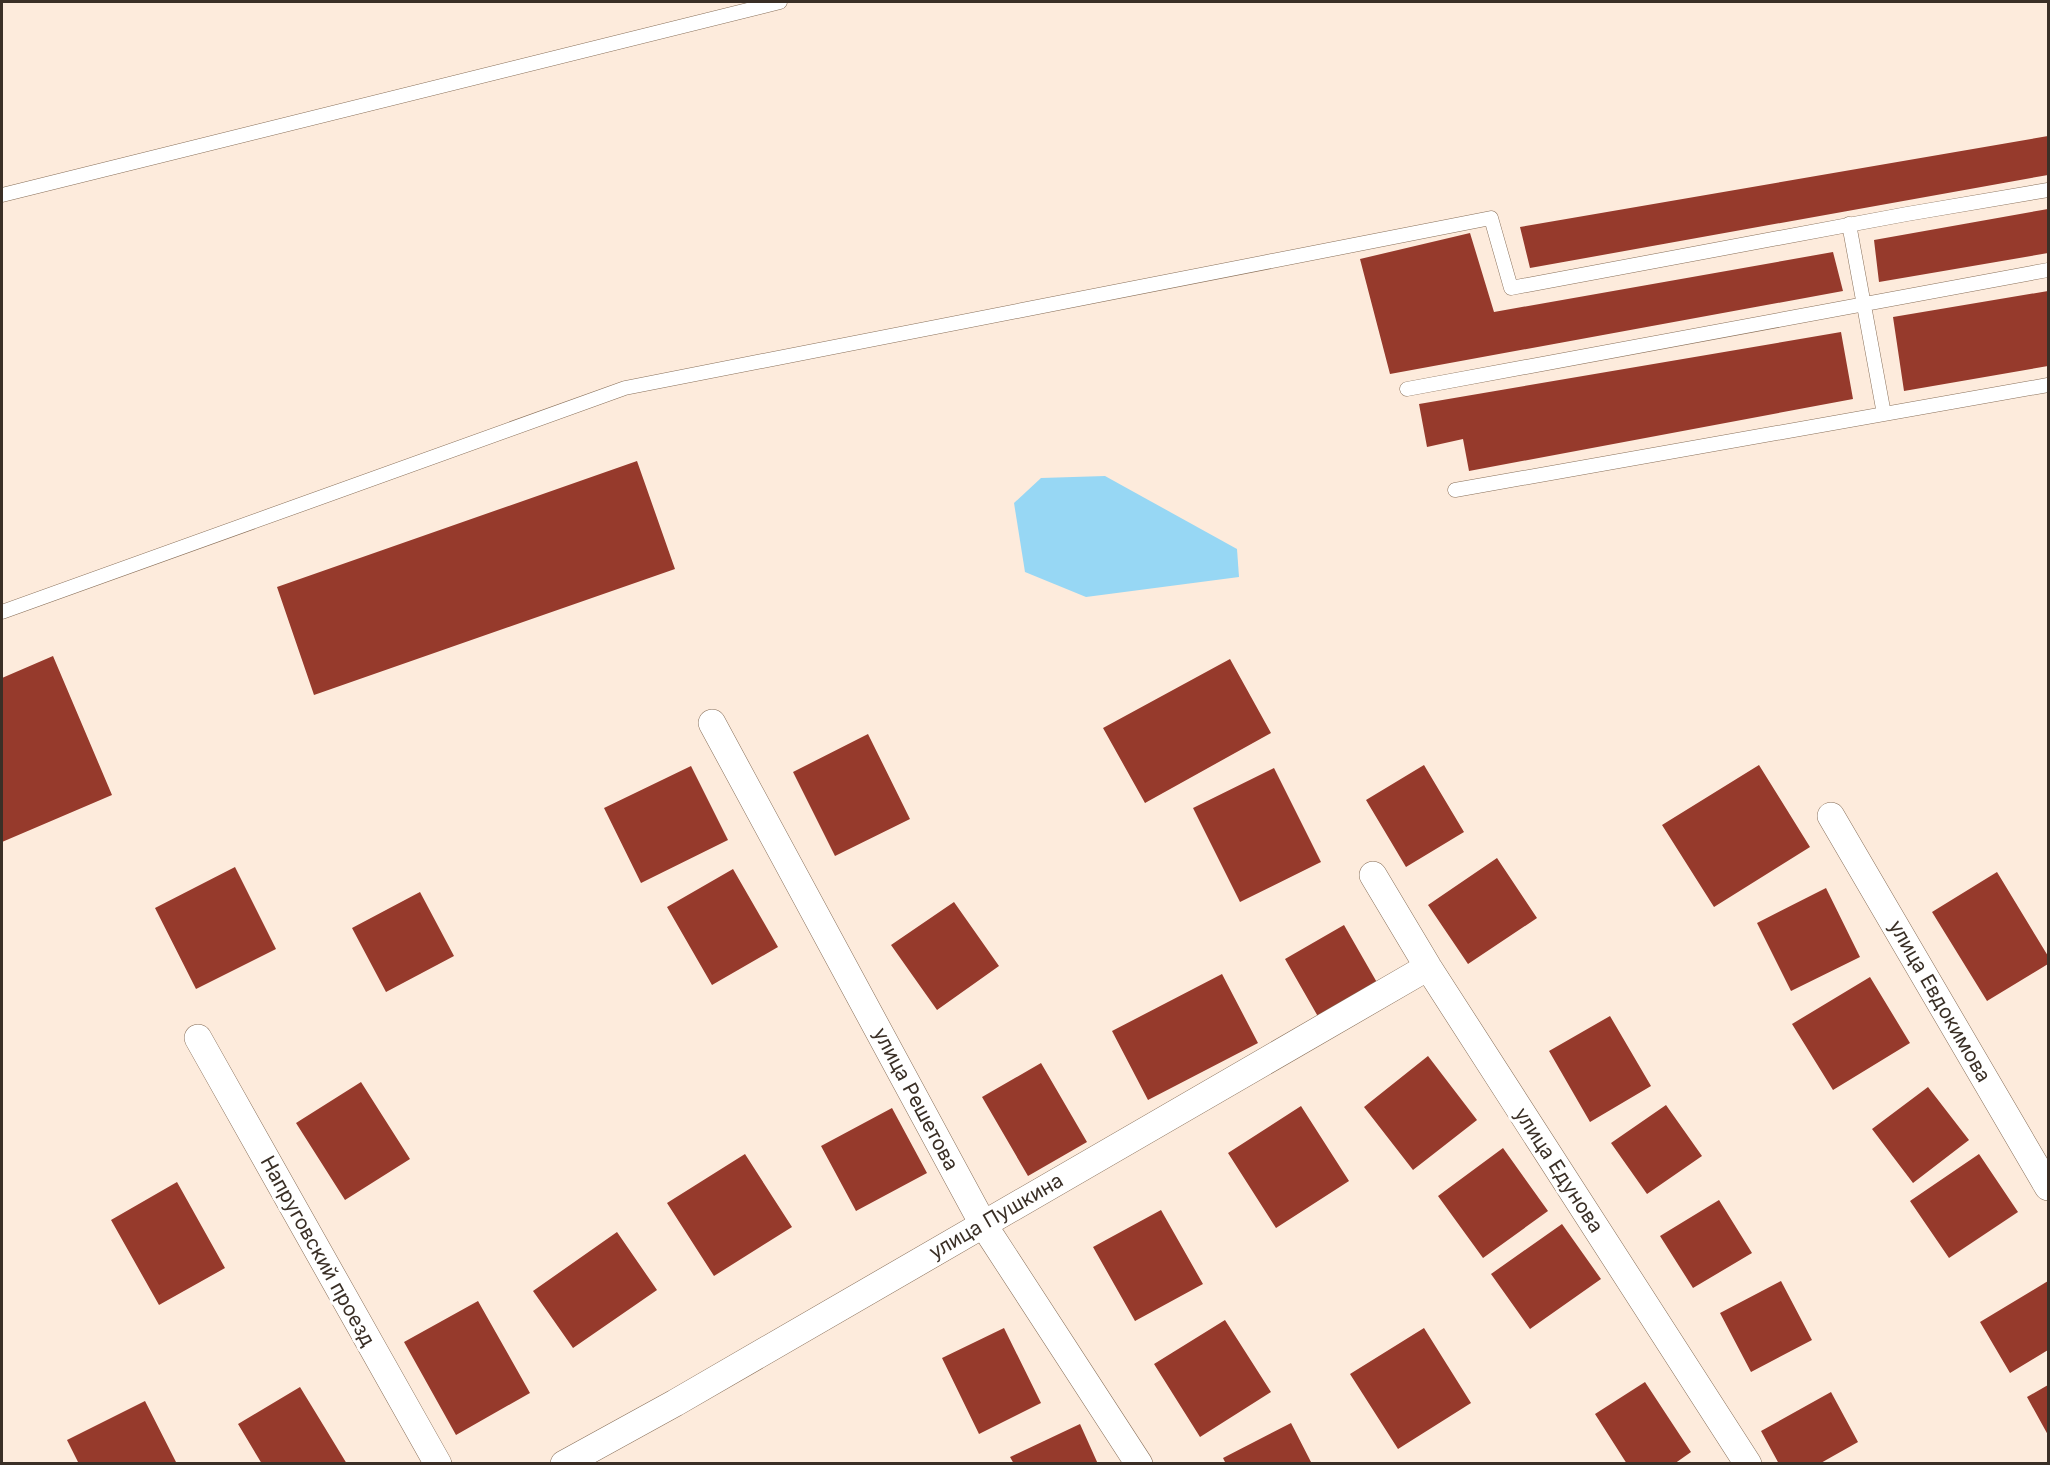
<svg xmlns="http://www.w3.org/2000/svg" width="2050" height="1465" viewBox="0 0 2050 1465" font-family="Inter,sans-serif">
	<rect width="100%" height="100%" fill="#fdebdc"/>
	<path fill="#97d7f4" d="M1105,476L1237,549L1239,577L1086,597L1025,572L1014,503L1041,478Z"/>
	<path fill="#963a2c" d="M2048,136V175L1530,268L1520,227Z
		M2048,209V253L1879,282L1874,240Z
		M1470,233L1494,312L1833,252L1843,291L1390,374L1360,259Z
		M2048,291V366L1904,391L1893,317Z
		M1841,332L1853,399L1469,471L1463,439L1427,447L1419,404Z
		M637,461L675,569L314,695L277,587Z
		M53,656L112,795L2,842V678Z
		M1230,659L1271,733L1145,803L1103,728Z
		M868,734L910,819L835,856L793,772Z
		M1424,765L1464,832L1406,867L1366,800Z
		M1759,765L1810,847L1714,907L1662,825Z
		M691,766L728,840L641,883L604,808Z
		M1274,768L1321,862L1240,902L1193,808Z
		M1497,858L1537,918L1468,964L1428,905Z
		M235,867L276,949L196,989L155,908Z
		M733,869L778,947L712,985L667,907Z
		M1997,872L2048,956V964L1987,1001L1932,912Z
		M1826,888L1860,957L1791,991L1757,923Z
		M420,892L454,956L386,992L352,928Z
		M954,902L999,966L937,1010L891,945Z
		M1344,925L1379,986L1320,1020L1285,959Z
		M1222,974L1258,1043L1148,1100L1112,1031Z
		M1870,977L1910,1043L1833,1090L1792,1024Z
		M1610,1016L1651,1086L1590,1122L1549,1051Z
		M1428,1056L1477,1120L1413,1170L1364,1107Z
		M1041,1063L1087,1142L1028,1176L982,1097Z
		M361,1082L410,1159L345,1200L296,1123Z
		M1928,1087L1969,1140L1913,1183L1872,1129Z
		M1666,1105L1702,1156L1647,1194L1611,1143Z
		M1301,1106L1349,1181L1276,1228L1228,1153Z
		M892,1108L927,1173L856,1211L821,1146Z
		M1503,1148L1548,1211L1483,1258L1438,1196Z
		M745,1154L792,1227L714,1276L667,1203Z
		M1979,1154L2018,1212L1949,1258L1910,1201Z
		M177,1182L225,1268L159,1305L111,1220Z
		M1719,1200L1752,1253L1693,1288L1660,1236Z
		M1161,1210L1203,1284L1135,1321L1093,1247Z
		M1562,1224L1601,1279L1530,1329L1491,1274Z
		M617,1232L657,1290L573,1348L533,1291Z
		M1781,1281L1812,1340L1751,1372L1720,1313Z
		M2048,1281V1350L2010,1373L1980,1322Z
		M478,1301L530,1393L456,1435L404,1342Z
		M1225,1320L1271,1392L1200,1437L1154,1364Z
		M1004,1328L1041,1403L979,1434L942,1358Z
		M1424,1328L1471,1403L1398,1449L1350,1374Z
		M1645,1382L1691,1452L1674,1464H1627L1595,1414Z
		M2048,1385V1435L2027,1397Z
		M300,1387L347,1464H262L238,1424Z
		M1831,1392L1858,1442L1819,1464H1779L1761,1431Z
		M145,1401L177,1464H79L67,1440Z
		M1291,1423L1312,1464H1226L1223,1458Z
		M1080,1424L1098,1464H1014L1010,1457Z"/>
	<g fill="none" stroke-linecap="round" stroke-linejoin="round">
		<defs>
			<path id="lane" d="M2,195L780,2
				M1849,224L1884,414
				M1407,389L2048,270
				M1455,490L2048,385
				M2,612L625,388L1491,218L1511,288L1907,214L2048,190"/>
			<path id="street" d="M712,723L983,1224L1139,1464
				M1831,816L2048,1187
				M1373,875L1428,967L1748,1464
				M198,1038L438,1464
				M564,1464L675,1403L1428,967"/>
		</defs>
		<use href="#lane" stroke="#886f59" stroke-width="15"/>
		<use href="#street" stroke="#886f59" stroke-width="28"/>
		<use href="#lane" stroke="#fff" stroke-width="14"/>
		<use href="#street" stroke="#fff" stroke-width="27"/>
	</g>
	<g text-anchor="middle" stroke-width="6" stroke-linejoin="round" paint-order="stroke">
		<g font-size="20" fill="#3a2f26" stroke="#fff">
			<text transform="translate(1940 1001) rotate(60)" y="7">улица Евдокимова</text>
			<text transform="translate(916 1099) rotate(62)" y="7">улица Решетова</text>
			<text transform="translate(1559 1170) rotate(57)" y="7">улица Едунова</text>
			<text transform="translate(996 1216) rotate(-30)" y="7">улица Пушкина</text>
			<text transform="translate(318 1251) rotate(61)" y="7">Напруговский проезд</text>
		</g>
	</g>
	<rect width="2050" height="1465" fill="none" stroke="#3a2f26" stroke-width="6"/>
</svg>
